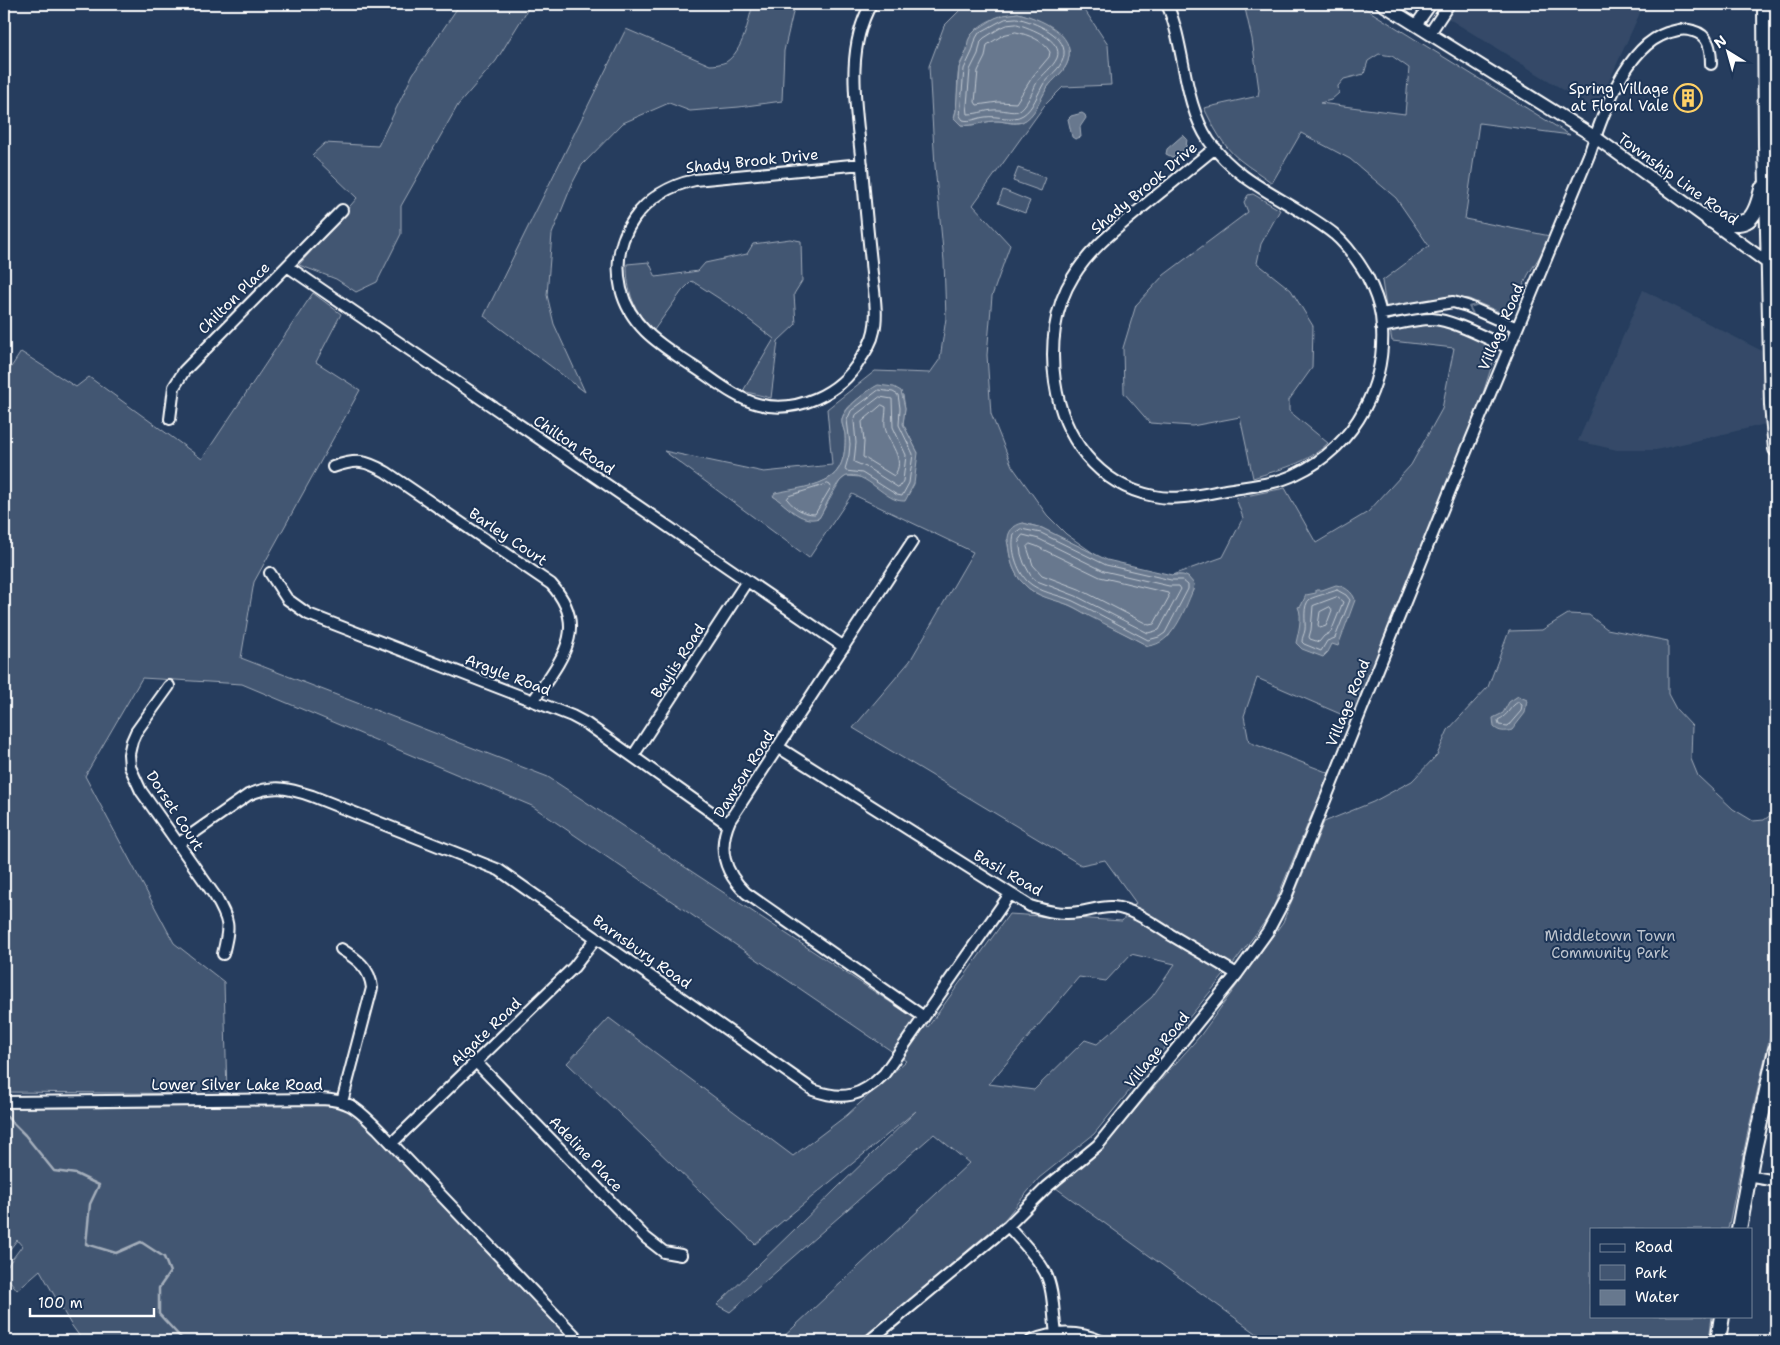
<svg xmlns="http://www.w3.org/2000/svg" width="1780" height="1345" viewBox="0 0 1780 1345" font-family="'Shantell Sans',sans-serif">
	<rect width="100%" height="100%" fill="#263d5e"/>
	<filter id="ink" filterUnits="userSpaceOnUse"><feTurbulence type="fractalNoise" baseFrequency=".02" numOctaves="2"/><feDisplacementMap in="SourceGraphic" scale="10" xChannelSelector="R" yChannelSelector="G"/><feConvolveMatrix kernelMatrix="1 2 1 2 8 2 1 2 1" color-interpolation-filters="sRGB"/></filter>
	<g filter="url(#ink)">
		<path fill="#344a68" d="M1425,4H1644L1596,110Z
			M1643,290L1762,351L1766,424L1656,450H1617L1578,441Z"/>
		<path fill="#425672" stroke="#a0aab8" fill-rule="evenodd" d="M460,4H531L496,61L458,105L401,206V234L377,282L356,292L336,279L299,265L357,198L312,155L325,143L378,146L413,74Z
			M753,4H795L784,51L782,101L739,107L690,111L669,103L623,123L582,165L573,182L552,234L547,295L554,324L585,392L484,316L626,29L710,65C715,65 721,64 726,62C743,51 748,22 753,4Z
			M966,4H1072L1086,12L1108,45L1111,85L1063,87L1044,106L973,205L1010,245L992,296L987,355L991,414L1012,466L1047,515L1066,534L1096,555L1042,528L1023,523L1007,540C1010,555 1011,571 1023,583C1036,598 1055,598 1071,606C1097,619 1122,632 1148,646L1169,636L1193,590L1194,584C1187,576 1182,574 1172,575L1223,557L1243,518L1236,498L1285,488L1316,543L1368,512L1411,465L1442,409L1454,348L1392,341L1390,330L1416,324L1442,325L1490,344L1494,351V359L1476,415L1352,719L1257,678L1244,716L1249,742L1329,773L1270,915L1233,964L1094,1134L1039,1178L1005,1219L860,1341H779L969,1163L934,1134L730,1312L717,1305L916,1111L755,1244L567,1063L609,1018L793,1156L847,1115L906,1061L532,806L242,684L142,678L85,776L174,943L224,982L227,1094L4,1092V378L21,352L76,387L89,377L202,459L313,293L341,314L316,362L360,390L254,582L241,658L548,777L928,1027L1009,914L1122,921L1136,903L1105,860L1081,865L853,728L910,661L973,552L852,494L809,558L664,451L764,472L832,465L827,409L875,371L930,373L940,359L946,318L944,261L935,166L929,66L944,26ZM1018,13C1037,18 1077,35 1068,61C1065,72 1053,79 1047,88C1040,99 1034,116 1022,122C1014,125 1007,122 999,121C986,120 974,127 961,125L954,118C959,101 956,84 959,68C960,61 965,57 967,50C968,47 968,43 969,39C978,22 1000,15 1018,13ZM875,387L903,395L905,408L903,424L918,453L860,477L846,476L840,481L819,518C796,520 790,507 773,496C790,491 818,487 832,476C844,467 846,448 845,434C844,429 841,423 842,419C845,405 864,395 875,387ZM1131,954L1175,964L1152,997L1097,1044L1085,1040L1034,1090L989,1084L1079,977L1106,981Z
			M1244,4H1358L1570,135L1479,123L1465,219L1550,236L1545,248L1528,275L1515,304L1510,311L1502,313L1469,299L1449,296L1389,308L1386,307L1382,281L1429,246L1396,198L1350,159L1301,133L1272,183C1261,174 1251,169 1240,160C1223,147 1213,126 1204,108L1258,96L1259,90L1252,39ZM1379,54L1392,56L1409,68L1405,114L1320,103L1331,100L1339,93L1338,86L1344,79L1364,74L1368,61Z
			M1018,168L1046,178L1041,191L1013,181Z
			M1003,190L1030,201L1025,213L998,203Z
			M1253,194L1280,210L1261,244L1257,263L1291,290L1313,326L1312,368L1289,400V411L1328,443C1307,464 1280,469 1253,478L1240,417L1192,426L1150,423L1124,393L1123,348L1136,305L1164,275L1248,212L1244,202L1248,195Z
			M790,239L801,241L802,281L794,294L796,324L778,341L771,398L743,391L774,339L734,308L692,281L682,291L654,330C633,312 627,291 627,264L649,262L656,277L698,271L705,263L747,254L753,244Z
			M1568,614L1589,615L1607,629L1668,641V694L1676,709L1692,726L1691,759L1698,776L1733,809L1753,821L1764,820L1776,811V1010L1747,1136L1728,1229H1591V1316H1712L1709,1341H1267L1056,1188L1105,1146L1151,1091L1200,1036L1283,922L1324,822L1373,802L1412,781L1437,755L1448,730L1488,687L1509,631L1542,630Z
			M320,1104L351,1111L369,1128L571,1341H83L70,1323L40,1270L17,1290L4,1273V1270L22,1246L17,1240L4,1257V1108H99Z"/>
		<path fill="#67788e" stroke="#a4aebb" d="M1018,13C1038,18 1077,33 1068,61C1065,72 1053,79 1047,88C1040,99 1035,117 1022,122C1014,124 1007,122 999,121C986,120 974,127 961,125L954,118L956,111L959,68L967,50L968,41L971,35L976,30L995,18L1003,15Z
			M1082,113L1085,115L1086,118L1080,127L1081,137L1075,139L1072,137L1068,119L1071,116Z
			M1183,135L1187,139L1186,147L1181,155L1174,158L1166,154L1167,149Z
			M878,385L894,387L901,391L905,408L903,424L918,453L914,484L905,501C903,501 900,501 897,500C881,496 856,462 840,481C831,491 826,507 819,518C800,524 787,505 773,496L775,493C793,489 816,487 831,477C844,468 846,448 845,434C844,429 841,423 842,419C845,407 868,390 878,385Z
			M1023,523L1042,528L1107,560L1172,575H1183L1188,577L1194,584L1193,590C1184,611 1173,644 1148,646C1128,635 1109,626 1089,616C1082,612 1076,608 1069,605C1053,599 1036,597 1024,584C1013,574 1009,557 1008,542C1007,532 1013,525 1023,523Z
			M1336,585C1344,586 1353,592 1355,600L1338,646L1332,644L1328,652L1323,657L1302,649L1296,643C1298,633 1303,617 1298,607L1301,606L1306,595L1316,593V590H1322Z
			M1518,696L1527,700L1525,713L1512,730C1505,732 1499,732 1494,727L1493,718L1503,713L1509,702Z"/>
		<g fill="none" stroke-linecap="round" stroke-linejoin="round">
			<path stroke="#c2c9d2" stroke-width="1" d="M1017,18C1034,22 1071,36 1063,59C1060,69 1050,75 1044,83C1038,93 1033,109 1023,115C1012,122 998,115 985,117C977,118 971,122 963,120L960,116L964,69L972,52L976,38L979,33L997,23L1005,19Z
				M1017,24C1030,28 1064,40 1057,58C1053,67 1043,74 1037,82C1033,90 1027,107 1018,111C1012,113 1005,110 999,110C988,109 979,114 968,114L967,105L970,70L978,54L981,41L984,38L1000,28L1007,25Z
				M1016,32C1029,35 1043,40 1050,52L1049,57L1033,76L1016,103L998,102L977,105L975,102L978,71L985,57L987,45L1003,35Z
				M879,390L893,392L898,395L900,408L899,425L913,454L909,483L902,496L897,495L862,473L846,471L845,469L849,455L850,444L847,420L851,411Z
				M880,397L892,399L893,427L906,455L903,481L899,488L866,467L854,462L856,443L854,421L856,415Z
				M882,405L886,407C886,414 884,421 885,427C888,444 907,459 894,476L863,457L864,442L862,422Z
				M828,484L830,485L831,487L815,514C803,514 794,508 787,499L789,496Z
				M1021,529L1041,533L1106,565L1171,580H1182L1188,585V589L1165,633L1159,637L1148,640C1123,627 1098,613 1073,601C1057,594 1040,593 1027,581C1017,570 1010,549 1014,534Z
				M1023,535L1039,539L1104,571L1169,586H1179L1181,589L1159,630L1148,633L1076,596L1037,581L1031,576L1024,563L1021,554L1019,540Z
				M1030,544L1036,546L1100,577L1168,593L1169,597L1154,624L1149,625L1079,589L1042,575L1033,565L1027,547Z
				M1337,590L1346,595L1350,600L1335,638L1327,641L1321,651L1304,644L1302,642C1302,637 1304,635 1305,630C1306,622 1302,605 1310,599C1315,596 1330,593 1337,590Z
				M1337,597L1343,602L1331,632L1324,636L1319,642L1310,639L1309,637L1311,630L1313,606Z
				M1330,607L1332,610L1326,626L1320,628L1318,625L1320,612Z
				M1518,702L1522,705L1521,711L1508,726L1499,725L1498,720C1509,715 1509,707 1518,702Z"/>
			<path stroke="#a4aebb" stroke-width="2.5" d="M4,1111L5,1115L25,1135L54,1171L76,1174L99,1185L90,1204L86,1244L116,1253L141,1242L164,1257L170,1272L159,1288V1314L184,1341"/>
			<defs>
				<path id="minor" d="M1167,4C1186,48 1182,100 1209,141C1240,186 1293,201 1334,234C1347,245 1358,261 1367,276C1373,288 1379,303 1381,316C1389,382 1357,445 1296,474C1274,485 1249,486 1226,490C1203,494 1177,501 1154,496C1097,485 1063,437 1055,382C1050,347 1054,307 1073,277C1091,247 1119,227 1145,205C1168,186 1192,167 1215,148
					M1416,25L1431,4
					M1430,33L1449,4
					M862,164L695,180C643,191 609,236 621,289C630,327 661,345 691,365C712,378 734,398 758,404C796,414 840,394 860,360C866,351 872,342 874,331C879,311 872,283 871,262C867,227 864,191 861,156C856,106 845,50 871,4
					M287,266L844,647
					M1381,314L1453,302L1467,306L1517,328
					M1381,327C1398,324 1415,319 1432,319C1454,320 1487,339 1509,348
					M170,419L174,387L184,371L342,210
					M333,467C357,459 365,460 386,472L551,584C591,628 560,661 533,701
					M912,542L730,820C717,849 724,872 746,893L924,1017
					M270,573L287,599L308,614L572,716L587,724L728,824
					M169,686L136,732L132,741L129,754L130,767L141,791L215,896C230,922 230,925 223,954
					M778,747L1030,906C1046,911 1062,915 1079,912C1090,911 1101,906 1113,907C1134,909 1153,924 1171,935C1193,948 1215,961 1237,974
					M633,756L747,581
					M178,844L248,795C273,784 288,788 312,796L499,870L813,1090C843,1101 861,1097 884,1074L1010,894
					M341,949C357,959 370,968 372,988L342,1102
					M476,1062L646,1238L664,1252L681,1255
					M4,1102L320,1099C351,1100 357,1109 378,1129L580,1341
					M392,1143L574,967L596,938
					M1748,1176L1776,1181
					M1008,1226C1021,1241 1036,1255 1045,1272C1054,1289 1053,1314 1056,1334
					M869,1341L1008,1226L1047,1187L1098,1145L1237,974L1268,931L1286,897L1451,488L1589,155C1602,116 1625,47 1667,33C1677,30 1684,28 1693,31C1709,35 1711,49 1711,64
					M1031,1341C1054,1331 1079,1331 1101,1341"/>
				<path id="tertiary" d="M1382,4L1595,137L1776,269"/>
				<path id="secondary" d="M1765,4L1766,144L1772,405L1776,449
					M1709,220C1746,226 1753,227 1762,189
					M1739,1229L1752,1158L1776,1050
					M1718,1341L1722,1316"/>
			</defs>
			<use href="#minor" stroke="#fff" stroke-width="14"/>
			<use href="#tertiary" stroke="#fff" stroke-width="15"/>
			<use href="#secondary" stroke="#fff" stroke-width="18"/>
			<use href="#minor" stroke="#1d3557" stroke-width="10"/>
			<use href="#tertiary" stroke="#1d3557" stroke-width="11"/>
			<use href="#secondary" stroke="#1d3557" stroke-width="14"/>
		</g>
		<defs><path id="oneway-chevron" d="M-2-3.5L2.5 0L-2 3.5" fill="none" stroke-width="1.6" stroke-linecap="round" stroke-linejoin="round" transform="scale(1.25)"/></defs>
		<use stroke="#6c7c92" href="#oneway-chevron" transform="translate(1472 308) rotate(-157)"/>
	</g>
	<defs>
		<symbol id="building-ring" viewBox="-11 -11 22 22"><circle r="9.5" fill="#1d3557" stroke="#ffd166" stroke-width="1.5"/><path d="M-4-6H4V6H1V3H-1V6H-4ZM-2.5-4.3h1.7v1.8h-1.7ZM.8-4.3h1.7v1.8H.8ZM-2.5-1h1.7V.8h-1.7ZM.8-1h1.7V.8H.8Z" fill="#ffd166"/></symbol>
	</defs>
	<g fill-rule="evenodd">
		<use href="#building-ring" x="1672" y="82" width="32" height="32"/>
	</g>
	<g text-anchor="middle" stroke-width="4" stroke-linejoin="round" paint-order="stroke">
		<g font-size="15" fill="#fff" stroke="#1d3557" text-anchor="end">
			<text x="1669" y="94">Spring Village<tspan x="1669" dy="17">at Floral Vale</tspan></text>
		</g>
		<g font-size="15" fill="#fff" stroke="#1d3557">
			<text transform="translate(752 161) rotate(-6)" y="5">Shady Brook Drive</text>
			<text transform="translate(1678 179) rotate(36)" y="5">Township Line Road</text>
			<text transform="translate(1144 188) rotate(-40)" y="5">Shady Brook Drive</text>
			<text transform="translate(234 298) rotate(-45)" y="5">Chilton Place</text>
			<text transform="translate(1501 327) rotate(-67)" y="5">Village Road</text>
			<text transform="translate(574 445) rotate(34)" y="5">Chilton Road</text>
			<text transform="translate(508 537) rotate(34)" y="5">Barley Court</text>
			<text transform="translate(678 661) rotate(-57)" y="5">Baylis Road</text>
			<text transform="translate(508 675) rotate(21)" y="5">Argyle Road</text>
			<text transform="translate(1348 703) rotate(-68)" y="5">Village Road</text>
			<text transform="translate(744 774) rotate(-58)" y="5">Dawson Road</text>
			<text transform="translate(175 811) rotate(57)" y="5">Dorset Court</text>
			<text transform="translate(1008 873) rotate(30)" y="5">Basil Road</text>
			<text transform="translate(642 952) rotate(35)" y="5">Barnsbury Road</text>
			<text transform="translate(486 1032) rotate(-44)" y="5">Algate Road</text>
			<text transform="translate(1157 1050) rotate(-51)" y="5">Village Road</text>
			<text x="237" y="1090">Lower Silver Lake Road</text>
			<text transform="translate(586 1154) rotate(46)" y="5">Adeline Place</text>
		</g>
		<g font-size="15" fill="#bdc4ce" stroke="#1d3557">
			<text x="1610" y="941">Middletown Town<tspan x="1610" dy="17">Community Park</tspan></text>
		</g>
	</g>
	<rect width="1780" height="1345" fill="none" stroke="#1d3557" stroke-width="20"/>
	<rect x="10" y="10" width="1760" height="1325" fill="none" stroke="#fff" stroke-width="2" filter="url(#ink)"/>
	<rect x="1590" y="1228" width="162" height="90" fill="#1d3557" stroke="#77869a"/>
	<rect x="1600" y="1244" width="25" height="8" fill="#1d3557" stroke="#77869a"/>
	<text x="1635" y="1252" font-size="15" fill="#ffffff">Road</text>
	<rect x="1600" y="1265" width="25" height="15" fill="#425672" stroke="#77869a"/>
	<text x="1635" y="1278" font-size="15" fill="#ffffff">Park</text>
	<rect x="1600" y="1290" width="25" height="15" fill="#67788e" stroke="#77869a"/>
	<text x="1635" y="1302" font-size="15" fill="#ffffff">Water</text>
	<g transform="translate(1728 52) rotate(323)" stroke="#1d3557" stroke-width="4" paint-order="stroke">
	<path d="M0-4L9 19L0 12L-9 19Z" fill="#ffffff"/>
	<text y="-8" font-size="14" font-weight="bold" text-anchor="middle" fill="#ffffff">N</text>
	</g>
	<path d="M30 1308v8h124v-8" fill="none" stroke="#ffffff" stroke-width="2.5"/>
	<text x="38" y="1308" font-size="15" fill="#ffffff" stroke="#1d3557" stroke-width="4" paint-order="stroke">100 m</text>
</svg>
